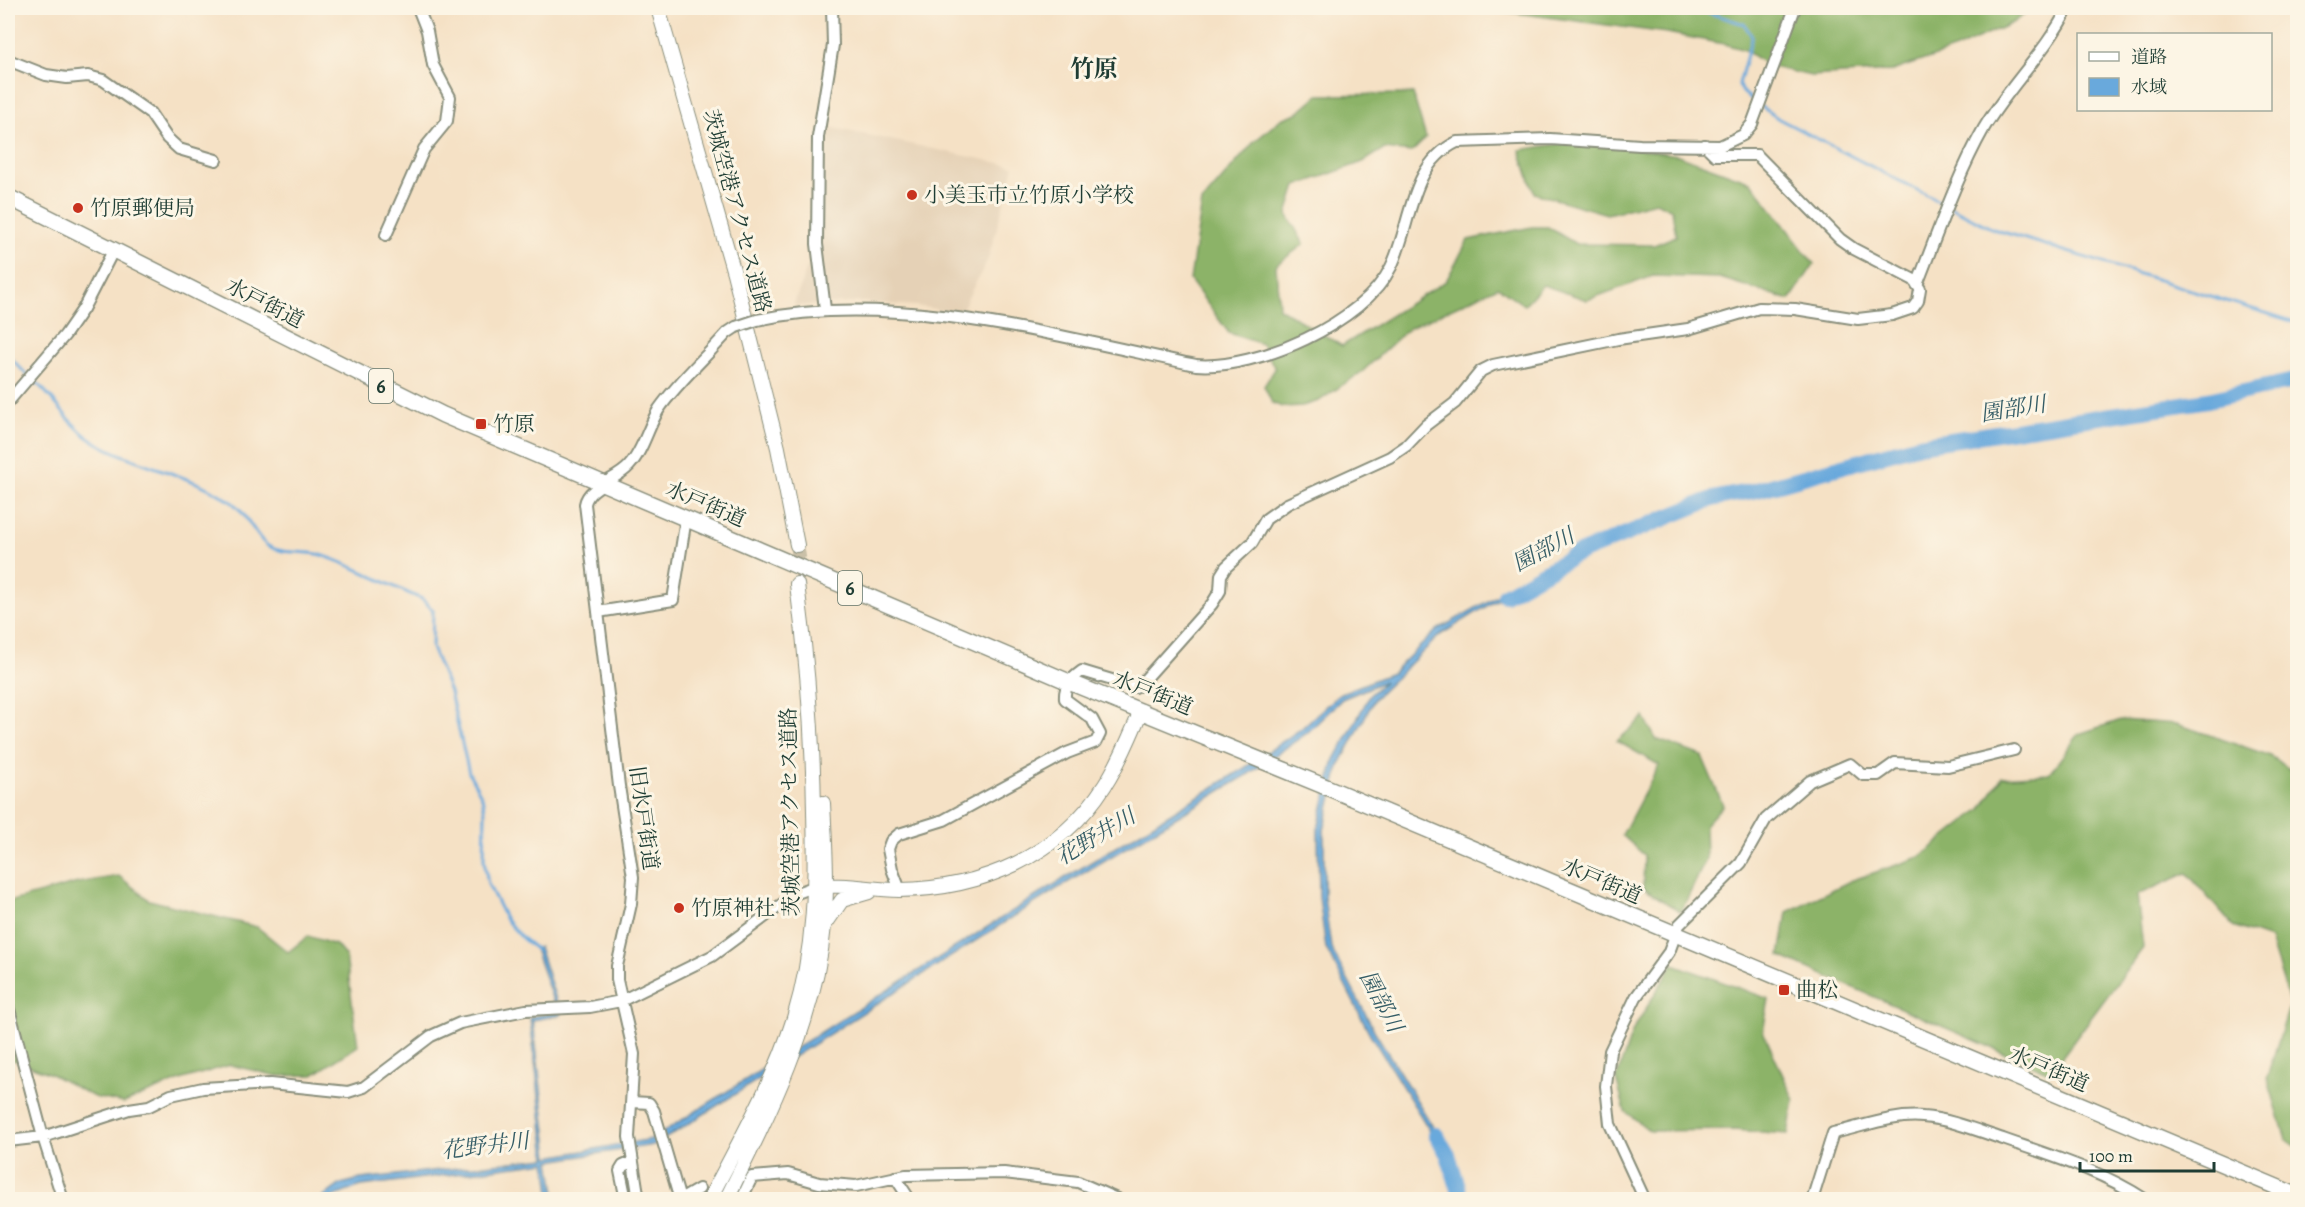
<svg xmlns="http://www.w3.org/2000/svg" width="2305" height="1207" viewBox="0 0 2305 1207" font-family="Alegreya,'Noto Serif JP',serif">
	<rect width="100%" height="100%" fill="#fcf5e5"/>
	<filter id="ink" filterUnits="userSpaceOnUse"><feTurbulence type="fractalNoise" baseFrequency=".0167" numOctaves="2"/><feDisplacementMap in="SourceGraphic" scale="12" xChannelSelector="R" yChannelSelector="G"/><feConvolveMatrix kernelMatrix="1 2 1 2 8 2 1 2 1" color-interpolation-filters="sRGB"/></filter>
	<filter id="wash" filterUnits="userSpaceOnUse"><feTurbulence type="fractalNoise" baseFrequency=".008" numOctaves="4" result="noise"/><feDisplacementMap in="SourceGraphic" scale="24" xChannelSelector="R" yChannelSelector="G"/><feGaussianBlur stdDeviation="1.35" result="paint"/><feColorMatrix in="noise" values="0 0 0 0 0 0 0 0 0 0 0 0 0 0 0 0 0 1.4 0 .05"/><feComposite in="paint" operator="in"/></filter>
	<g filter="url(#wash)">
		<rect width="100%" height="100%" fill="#f5e1c5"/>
		<path fill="#e5d1b6" d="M824,126L1014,166L988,259L960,313L916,306L863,302L797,306L794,304L813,252Z"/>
		<path fill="#8cb368" stroke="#56784e" stroke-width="1.5" d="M1478,8H2032L2012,23L1956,49L1892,71L1811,76L1768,66L1745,50L1724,44L1667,33Z
			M1413,94L1426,138L1412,152L1384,149L1363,162L1296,186L1287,214L1304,244L1276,265L1279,308L1342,346L1446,281L1468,240L1532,227H1548L1576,244L1654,245L1676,236L1672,210L1656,202L1607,214L1534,193L1520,150L1570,142L1608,144L1678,155L1751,182L1814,264L1790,300L1720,278L1653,276L1587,300L1543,285L1524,305L1498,287L1409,328L1363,371L1319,401L1302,406L1282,407L1272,403L1264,386L1275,369L1262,344L1229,333L1190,280L1202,202L1254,142L1281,119L1297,113L1318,95Z
			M1644,717L1656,739L1702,756L1723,805L1705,825L1706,859L1681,912L1643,888L1644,855L1622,835L1659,765L1617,741Z
			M2121,720L2177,724L2268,755L2290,769L2297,768V1147L2286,1139L2267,1077L2290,1004L2270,939L2233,926L2187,873L2137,895L2143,948L2050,1073L1780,956L1787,912L1850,881L1920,857L1981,809L2002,777L2049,774L2079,734Z
			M119,876L149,900L257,927L288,952L308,936L336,945L346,957L358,1046L313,1075L277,1076L230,1065L183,1079L124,1103L94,1097L51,1074L8,1058V902L78,883Z
			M1673,964L1769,999L1763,1031L1794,1100L1788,1134L1733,1130L1650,1131L1625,1111L1616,1079L1633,1030Z"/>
		<path fill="#69a9dc" stroke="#447388" stroke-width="1.5" d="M1574,552L1440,635L1375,698L1339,766L1324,830V897L1331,948L1375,1032L1447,1150L1446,1157L1370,1034L1326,948L1319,897L1318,829L1333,763L1370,695L1385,681L1342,699L1307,733L1247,775L1060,887L671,1135L653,1145L550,1161L556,1199H551L546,1162L362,1186C347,1190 334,1199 319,1200L341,1184L361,1179L546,1158L530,1017L557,1012L535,949L539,947L561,1015L533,1020L549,1157L652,1139L1057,883L1243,769L1302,728L1339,694L1392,673L1437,630Z"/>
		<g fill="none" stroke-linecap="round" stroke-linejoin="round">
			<path stroke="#69a9dc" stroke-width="3" d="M1632,8H1646
				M1694,8L1744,24L1752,36L1739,84L1741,91L1757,103
				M1762,107L1779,119L1993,229L2298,323
				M8,355L27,375
				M32,379C54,396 66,422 89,438C132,466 188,472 230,501C247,512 256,539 268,546C284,555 304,550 321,555C354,565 389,586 422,599L433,610L432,648L450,692L469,773L482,797L485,812L484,860L488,884L506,920L522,938L538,951"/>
			<path stroke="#69a9dc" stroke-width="16" d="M1505,595L1575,555L1712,499L1757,490L1919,445L2208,400L2298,380
				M1436,1135L1448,1155L1462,1200"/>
		</g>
	</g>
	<g filter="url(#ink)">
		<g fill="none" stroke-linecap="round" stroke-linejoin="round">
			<path stroke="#cac0a8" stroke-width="14" stroke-dasharray="14 7" stroke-linecap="butt" d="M797,545L804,586"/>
			<defs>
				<path id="minor" d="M8,60L46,75L67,78L88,76L103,80L150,113L167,138L179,149L216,160
					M386,235L424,149L447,121L450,97L433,65L427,31L418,8
					M1917,285C1938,232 1956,178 1984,128C2009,86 2046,52 2068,8
					M825,309L817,244L818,137L833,45L832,8
					M757,320C893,290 1061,337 1196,365C1256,370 1364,323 1391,267C1412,224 1409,165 1457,142L1550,139L1640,145L1720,146L1743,135L1752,124L1795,8
					M8,402L65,335L83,309L113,251
					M598,612L673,600L686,518
					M900,890L892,869L888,849L891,841L899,834L944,820L1067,753L1096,742L1100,734L1092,719L1065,699C1064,685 1071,679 1082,671L1135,687L1140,685L1212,604L1220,591L1221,575L1226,567L1252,543L1266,519L1287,504L1390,457L1406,446L1426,425L1455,403L1481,371L1493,365L1618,339L1688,329L1759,308L1795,309L1858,319L1892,315L1913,308L1918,301L1920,289L1914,280L1854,249L1840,239L1757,155H1715L1705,145
					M8,1005L43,1137L63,1200
					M632,1102L649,1103L654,1111L680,1200
					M8,1141L43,1137L129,1109L149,1106L171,1095L203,1088L270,1084L348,1092L364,1087L431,1036L460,1023L526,1010L590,1007L621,1001L712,956L797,893L816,886
					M895,1177L910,1200
					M626,1200L620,1171L623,1166L632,1162
					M639,1200L629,1137L634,1054L617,980V966L631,904L633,877L619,786L585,504C588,486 617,480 629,466C643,451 648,427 659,409C678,382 705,358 727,333L736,327
					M680,1200L699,1189
					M741,1200L752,1177L788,1174L819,1183L856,1186L906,1175L1004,1173L1078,1182L1119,1200
					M1645,1200L1610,1124L1606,1086L1610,1051L1636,997L1669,952L1679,925L1741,863L1766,819L1810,781L1850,764L1863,775H1878L1895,763L1948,766L2014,750
					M1812,1200L1833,1133C1862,1127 1894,1114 1923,1117C1950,1119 1978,1131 2003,1139C2052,1156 2102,1171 2146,1200"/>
				<path id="major" d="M658,8L734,273L778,448L797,545
					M818,886C845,883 872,890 899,890C981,889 1060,856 1105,785C1120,762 1130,736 1141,711
					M826,923L842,900L869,892
					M709,1200C740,1140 774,1082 794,1018C815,950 816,882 814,811C813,734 807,659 797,584
					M726,1200C769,1114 815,1023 824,926C828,885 825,844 823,803"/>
				<path id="highway" d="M8,197L443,415L1069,682L1331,789L2298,1196"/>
			</defs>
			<use href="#minor" stroke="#8a8f7c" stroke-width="14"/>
			<use href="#major" stroke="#8a8f7c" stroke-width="16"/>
			<use href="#highway" stroke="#8a8f7c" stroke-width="18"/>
			<use href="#minor" stroke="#fff" stroke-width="10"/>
			<use href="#major" stroke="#fff" stroke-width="14"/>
			<use href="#highway" stroke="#fff" stroke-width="15"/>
			<defs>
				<path id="minor-bridge" d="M736,327L757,320"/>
			</defs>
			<use href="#minor-bridge" stroke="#8a8f7c" stroke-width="14" stroke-linecap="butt"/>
			<use href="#minor-bridge" stroke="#fff" stroke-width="10"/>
		</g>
	</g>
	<g fill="#c8321e" stroke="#fcf5e5" stroke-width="2">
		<circle cx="912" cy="195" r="6"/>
		<circle cx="78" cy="208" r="6"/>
		<rect x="475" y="418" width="12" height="12" rx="3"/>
		<circle cx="679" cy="908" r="6"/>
		<rect x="1778" y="984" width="12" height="12" rx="3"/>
	</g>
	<g text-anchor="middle" stroke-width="6" stroke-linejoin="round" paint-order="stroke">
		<g fill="#fcf5e5" stroke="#617469" stroke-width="1.5">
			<rect x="369" y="369" width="24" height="34" rx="4.5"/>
			<rect x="838" y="571" width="24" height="34" rx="4.5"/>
		</g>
		<g font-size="20" font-weight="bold" fill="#1f3d34">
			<text x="381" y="393">6</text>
			<text x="850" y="595">6</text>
		</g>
		<g font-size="21" fill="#1f3d34" stroke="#fcf5e5" text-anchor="start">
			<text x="924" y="202">小美玉市立竹原小学校</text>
			<text x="90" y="215">竹原郵便局</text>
			<text x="493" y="431">竹原</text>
			<text x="691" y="915">竹原神社</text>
			<text x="1796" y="997">曲松</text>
		</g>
		<g font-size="21" fill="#1f3d34" stroke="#fcf5e5">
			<text transform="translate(737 211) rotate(75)" y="7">茨城空港アクセス道路</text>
			<text transform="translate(265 303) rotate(27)" y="7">水戸街道</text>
			<text transform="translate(706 504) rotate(23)" y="7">水戸街道</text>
			<text transform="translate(1153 693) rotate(22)" y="7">水戸街道</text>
			<text transform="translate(790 812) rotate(-91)" y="7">茨城空港アクセス道路</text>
			<text transform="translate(644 818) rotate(82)" y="7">旧水戸街道</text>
			<text transform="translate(1602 881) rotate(23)" y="7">水戸街道</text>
			<text transform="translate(2049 1069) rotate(23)" y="7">水戸街道</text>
		</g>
		<g font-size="22" font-style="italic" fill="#355d66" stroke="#fcf5e5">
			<text transform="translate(2013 408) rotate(-9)" y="8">園部川</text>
			<text transform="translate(1543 549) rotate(-28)" y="8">園部川</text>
			<text transform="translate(1095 836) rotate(-31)" y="8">花野井川</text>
			<text transform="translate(1382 1001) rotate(62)" y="8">園部川</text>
			<text transform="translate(485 1145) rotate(-7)" y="8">花野井川</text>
		</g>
		<g font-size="24" font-weight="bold" fill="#1f3d34" stroke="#fcf5e5">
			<text x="1094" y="77">竹原</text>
		</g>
	</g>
	<rect width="2305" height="1207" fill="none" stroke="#fcf5e5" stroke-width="30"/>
	<rect x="2077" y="33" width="195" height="78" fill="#fcf5e5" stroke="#a4ab9e" stroke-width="1.5"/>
	<rect x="2089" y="52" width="30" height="9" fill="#ffffff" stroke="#a4ab9e" stroke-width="1.5"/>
	<text x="2131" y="63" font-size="18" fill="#1f3d34">道路</text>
	<rect x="2089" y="78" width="30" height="18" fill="#69a9dc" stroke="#a4ab9e" stroke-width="1.5"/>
	<text x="2131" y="93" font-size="18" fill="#1f3d34">水域</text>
	<path d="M2080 1162v9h134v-9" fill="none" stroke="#1f3d34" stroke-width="3"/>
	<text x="2089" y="1162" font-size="18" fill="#1f3d34" stroke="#fcf5e5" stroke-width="4.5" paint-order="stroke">100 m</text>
</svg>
